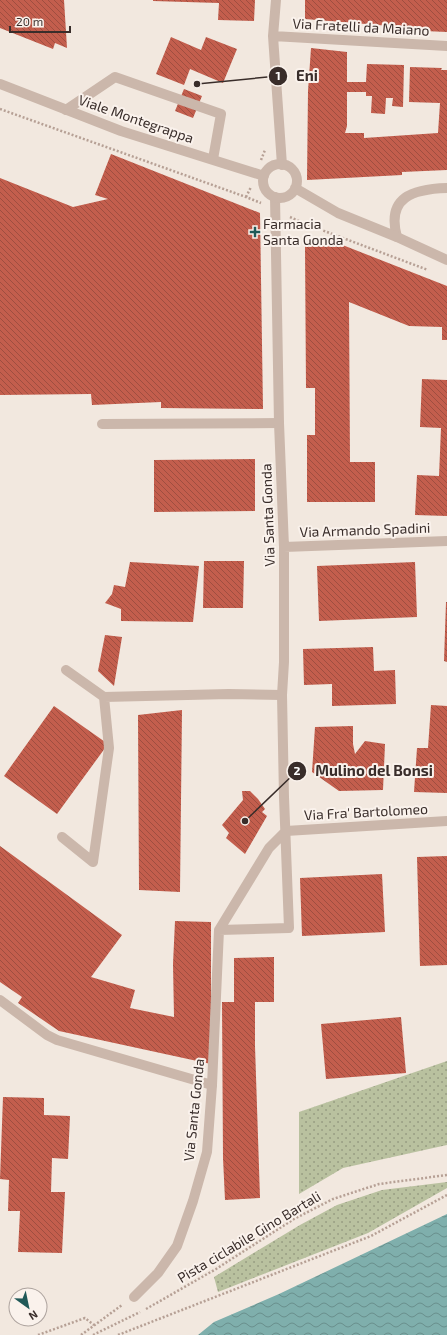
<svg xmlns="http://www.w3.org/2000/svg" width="447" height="1335" viewBox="0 0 447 1335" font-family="'Exo 2',sans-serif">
	<defs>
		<pattern id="park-dots" width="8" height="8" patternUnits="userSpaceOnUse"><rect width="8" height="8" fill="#b9c19f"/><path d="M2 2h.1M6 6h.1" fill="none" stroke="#979d82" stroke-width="1.8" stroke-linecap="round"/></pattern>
		<pattern id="water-waves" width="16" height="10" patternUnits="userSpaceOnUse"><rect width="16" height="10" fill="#7fafac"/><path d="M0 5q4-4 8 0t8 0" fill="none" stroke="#698f8c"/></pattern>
		<pattern id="building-back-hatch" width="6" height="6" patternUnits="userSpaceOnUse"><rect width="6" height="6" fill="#c35e4d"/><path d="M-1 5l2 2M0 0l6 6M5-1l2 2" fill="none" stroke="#9f4e40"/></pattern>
	</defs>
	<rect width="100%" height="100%" fill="#f2e8df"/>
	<path fill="url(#park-dots)" d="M447,1061V1145L343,1168L299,1194V1112Z
		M447,1182V1188L368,1233L218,1292L214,1277L300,1225L337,1205L382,1190Z"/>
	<path fill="url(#water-waves)" d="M447,1214V1335H198L214,1322L279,1294Z"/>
	<path fill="url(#building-back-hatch)" d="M0,0H64L67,48L55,43L53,49L0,28Z
		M153,0H255L254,21L218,20L219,3L153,1Z
		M305,0H447V32L401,30L402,27L305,19Z
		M171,37L201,50L206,37L237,49L223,83L190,69L184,85L156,74Z
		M311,48L347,52V82H366L367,64L404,65L403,107L392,106L393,98H386L385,114L371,113L372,96H366V92H347V126L345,133H364V138L438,133L440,103L409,102L410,67L442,68L441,70H447V170L402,172V175L307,180L308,91Z
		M184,89L202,96L193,118L175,111Z
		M111,154L260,213L263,409L161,408V402L92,405L91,394L0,395V178L73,207L108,199L95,195Z
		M340,244L447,286V340H442V327L409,326L349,302L350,462H375V502H307V435H315V388H306L305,246Z
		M422,379L447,380V516L415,515L417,475L439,476L441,428L420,427Z
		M255,459V511L154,512V460Z
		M204,561H244L243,608H203Z
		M130,562L199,566L193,622L121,621V609L105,603L112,594L114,585L125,587Z
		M415,562L417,617L319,621L317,566Z
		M446,602H447V662L444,661Z
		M105,635L122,637L114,686L98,671Z
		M373,647L374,671L395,670L396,704L332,706V684L304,685L303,649Z
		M431,705L447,706V793L414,792L417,748H428Z
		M54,706L108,744L57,814L4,776Z
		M182,710L180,892L139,890L138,715Z
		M353,726V744L355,754L365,741L385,744L383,790L339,791L312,772L315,727Z
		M242,791H250L258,799L265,809L262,812L267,816L245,854L226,838L229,833L222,825L243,800Z
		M0,846L122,935L91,977L135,990L130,1008L174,1017L173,964L175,921L211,922V1064L59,1031L18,1003L22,997L0,982Z
		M447,856V965L420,966L417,857Z
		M382,874L385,932L302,936L300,878Z
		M274,957V1002H255V1046L260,1198L225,1200L223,1158L222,1002H234V958Z
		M401,1017L406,1073L326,1079L321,1024Z
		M3,1097L44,1098V1115L70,1116L68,1159L52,1158L51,1192H65L62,1253L18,1252L20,1211H8L9,1180L0,1179Z"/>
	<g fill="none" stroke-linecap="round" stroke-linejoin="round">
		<path stroke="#b6a095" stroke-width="2.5" stroke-dasharray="2 2" stroke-linecap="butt" d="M0,109L246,197L261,203
			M261,160L265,150
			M246,197L251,187
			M290,217L303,223L428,270
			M146,1309L216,1269L294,1219L333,1199L379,1184L447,1175
			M38,1335L85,1318L94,1325
			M81,1335L122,1305
			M93,1335L140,1312
			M118,1335L371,1236L447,1195"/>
		<path stroke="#cbb7ab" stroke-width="10" d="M66,110L115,77L221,114L213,159
			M102,424L279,423
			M66,670L104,697L229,694L282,695
			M62,837L93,862L109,748L104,697
			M0,1000L47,1035L57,1040L212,1085"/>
		<path stroke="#cbb7ab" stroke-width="10" d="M276,0L273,36L282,165
			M273,36L447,46
			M397,237C386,197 413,189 447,188
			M284,547L447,541
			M286,831L447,821
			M219,930L289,928L284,797L282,695L284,662V547L279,423L275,197
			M134,1297L158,1273L177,1246L193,1201L207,1152L212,1085L219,930L269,848L286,831"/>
		<path stroke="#cbb7ab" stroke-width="10" d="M0,84L121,131L264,176
			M263 181a17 17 0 1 1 34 0a17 17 0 1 1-34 0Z
			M295,188L338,213L397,237L447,260"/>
	</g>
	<path fill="#205958" stroke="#faf2ec" stroke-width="1.5" d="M253 226h4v4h4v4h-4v4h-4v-4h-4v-4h4z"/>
	<g text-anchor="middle" stroke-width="4" stroke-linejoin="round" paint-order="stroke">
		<g font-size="14" fill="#392d2a" stroke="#faf2ec">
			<text transform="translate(361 27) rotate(3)" y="5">Via Fratelli da Maiano</text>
			<text transform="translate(136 119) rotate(19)" y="5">Viale Montegrappa</text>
			<text transform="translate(268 515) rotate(-92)" y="5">Via Santa Gonda</text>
			<text transform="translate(365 530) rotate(-2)" y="5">Via Armando Spadini</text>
			<text transform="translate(366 812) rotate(-3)" y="5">Via Fra' Bartolomeo</text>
			<text transform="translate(194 1110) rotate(-84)" y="5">Via Santa Gonda</text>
			<text transform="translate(249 1237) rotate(-31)" y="5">Pista ciclabile Gino Bartali</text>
		</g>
		<g font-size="14" fill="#392d2a" stroke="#faf2ec" text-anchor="start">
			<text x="263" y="229">Farmacia<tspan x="263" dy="16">Santa Gonda</tspan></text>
		</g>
	</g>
	<path fill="none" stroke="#392d2a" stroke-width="1.5" d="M197 84L278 76M245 821L297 771"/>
	<g fill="#392d2a" stroke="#faf2ec" stroke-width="1.5">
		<circle cx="197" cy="84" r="4"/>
		<circle cx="245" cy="821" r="4"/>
		<circle cx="278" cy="76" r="10"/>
		<circle cx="297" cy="771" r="10"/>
	</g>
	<g font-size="12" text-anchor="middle" font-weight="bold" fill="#fff">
		<text x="278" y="80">1</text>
		<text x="297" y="775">2</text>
	</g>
	<g font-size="15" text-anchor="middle" font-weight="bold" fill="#392d2a" stroke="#faf2ec" stroke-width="4" stroke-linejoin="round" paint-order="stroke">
		<text x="307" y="81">Eni</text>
		<text x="374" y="776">Mulino del Bonsi</text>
	</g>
	<g transform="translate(28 1307) rotate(147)"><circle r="19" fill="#faf2ec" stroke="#ada39e"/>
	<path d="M0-3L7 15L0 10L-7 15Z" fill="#205958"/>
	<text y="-6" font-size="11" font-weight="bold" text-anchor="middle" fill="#392d2a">N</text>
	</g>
	<path d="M10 26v6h60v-6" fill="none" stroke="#392d2a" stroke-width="2"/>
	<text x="16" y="26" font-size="12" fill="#392d2a" stroke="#faf2ec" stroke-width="3" paint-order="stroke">20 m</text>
</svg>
